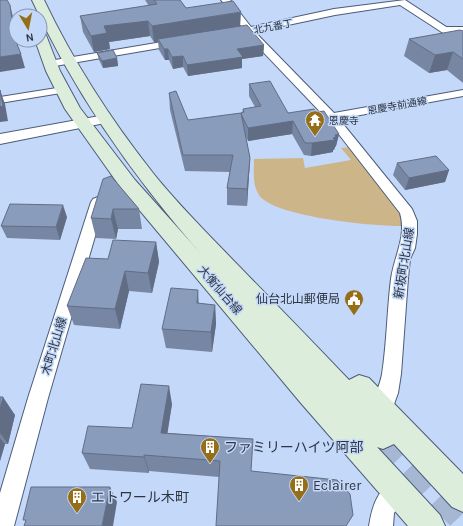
<svg xmlns="http://www.w3.org/2000/svg" width="463" height="526" viewBox="0 0 463 526" font-family="Karla,'Noto Sans JP',sans-serif">
	<rect width="100%" height="100%" fill="#c4d8f9"/>
	<path fill="#cdb58a" d="M351,147L401,211L405,226C378,227 273,217 259,195C252,185 254,170 254,159L303,158L305,168L351,160L341,148Z"/>
	<g fill="none" stroke-linecap="round" stroke-linejoin="round">
		<path stroke="#a6b7d4" stroke-width="28" stroke-dasharray="28 14" stroke-linecap="butt" d="M383,435L463,519"/>
		<defs>
			<path id="minor" d="M221,0H230L251,27L334,9L405,0L463,38V45L460,44L400,5L335,15L255,32L334,113L463,90V96L339,119L412,209L417,221V234L415,248L410,259L408,278L401,374L398,393L389,418L382,420L375,418C369,405 380,387 382,374C387,342 387,310 391,279C394,256 407,237 400,213L327,119L246,34H238V30L243,29L231,11Z
				M180,39L185,42L183,44L49,67L44,64L49,61Z
				M63,87L69,90L67,92L0,103V97Z
				M98,197L103,199L105,202L48,398L14,526H0V493L28,398L91,202L93,199Z
				M398,479L406,482L409,490L406,498L394,513L393,526H369C372,506 378,487 398,479Z"/>
			<path id="tertiary" d="M446,27H463V33L442,32L440,30L442,28Z
				M105,115L110,116L112,119L110,122L0,144V134Z"/>
			<path id="secondary" d="M32,0H44C73,61 111,120 153,173C177,203 205,231 231,258C270,298 310,339 349,380L359,375L369,378L463,474V512L452,507L394,444L383,449L377,447L440,515L445,526H408L300,402L121,188L65,109L46,71L35,40H40V31L46,35L60,71L80,108L135,180L203,256C135,179 74,93 32,0Z"/>
		</defs>
		<use href="#minor" stroke="#4c5c79" stroke-width="2"/>
		<use href="#tertiary" stroke="#4c5c79" stroke-width="2"/>
		<use href="#secondary" stroke="#4c5c79" stroke-width="2"/>
		<use href="#minor" fill="#fff" fill-rule="evenodd"/>
		<use href="#tertiary" fill="#fff" fill-rule="evenodd"/>
		<use href="#secondary" fill="#ddeddb" fill-rule="evenodd"/>
	</g>
	<path fill="#7786a2" d="M145,0H180L186,8L240,26L264,45L263,56L242,59V68L188,76L183,67L173,69L169,60H165L159,50L158,42H154L150,36L109,42L110,49L94,52L83,32L80,16L149,6Z
		M463,31V83L447,70L429,73L404,56L409,39Z
		M97,53L117,58L118,66L103,68L99,60Z
		M249,84L288,113L339,134L336,146L335,147L334,150H333V152L311,156L304,155L292,134L248,141L246,137L250,158L249,175L247,206L227,205V188L230,172L185,171L170,110L169,93L188,120L242,113L243,109L255,107L249,96Z
		M397,163L449,170L445,182L405,190L393,175Z
		M111,176L139,209L142,229H118L116,239L96,238L91,218Z
		M67,217L60,240L7,238L1,226Z
		M156,242L159,262L152,293L129,291L120,329L74,325L67,306Z
		M199,304L215,305L216,324L212,352L166,348L162,329Z
		M0,397L15,415L8,444H5L0,461Z
		M172,404L167,433L253,439L219,477L149,471V473L90,469L82,453L132,428Z"/>
	<path fill="#616d84" d="M10,5L13,17L16,34V40H17L18,50L14,37Z
		M241,12L240,28L158,39V42H154L152,26Z
		M148,21L150,36L109,42L110,49L94,52L91,36L104,26Z
		M264,45L263,56L242,59V68L188,76L187,65L237,49Z
		M164,49H168L169,60H165Z
		M453,52L447,70L429,73L435,55Z
		M21,54L25,68L0,72V57Z
		M183,56V67L173,69L172,57Z
		M117,58L118,66L103,68L102,61Z
		M0,90L5,104L8,121L0,122Z
		M293,121L292,134L248,141V128Z
		M339,134L336,146L335,147L334,150H333V152L311,156L312,143L333,138L335,135Z
		M250,158L249,175L247,206V189Z
		M449,170L445,182L405,190L409,178Z
		M63,205L67,217L60,240L56,227Z
		M113,209L118,229L116,239L111,219Z
		M156,242L159,262L152,293L148,273Z
		M125,271L129,291L120,329L115,309Z
		M198,290L199,310L197,303Z
		M215,305L216,324L212,352L211,332Z
		M169,386L172,404L165,449L161,433Z
		M3,397L15,415L8,444L0,433V410Z
		M0,438L5,444L0,461Z
		M144,455L149,471V473L144,457Z
		M110,487L117,502L113,526H102Z"/>
	<path fill="#8a9cbc" stroke="#616d84" d="M0,0H7L10,5L14,37L21,54L0,57Z
		M154,0H180L186,8L233,1L241,12L152,26L148,21L104,26L107,33L91,36L80,16L157,4Z
		M247,25L264,45L237,49L243,57L187,65L183,56L172,57L168,49H164L158,39Z
		M460,30L463,31V59L453,52L435,55L409,39Z
		M113,50L117,58L102,61L97,53Z
		M270,81L288,113L314,109L317,112L324,111L339,134L335,135L336,137L333,138L335,140L312,143H305L293,121L248,128L242,116L241,113L244,112L243,109L261,106L249,84Z
		M0,90L3,106L0,107Z
		M176,91L188,120L241,113L250,158L247,189L227,188L233,155H183L169,93Z
		M436,156L449,170L409,178L397,163Z
		M111,176L139,209H113L111,219L91,218L103,179Z
		M10,204L63,205L56,227L1,226Z
		M113,240L156,242L148,273L125,271L115,309L67,306L86,258L108,259Z
		M171,288L198,290L197,303L215,305L211,332L162,329Z
		M141,384L169,386L161,433L253,439L251,471L337,480L350,494L353,515L346,526H216L220,461L144,455V457L82,453L88,426L132,428Z
		M0,397H3L0,410Z
		M31,487H110L102,526H24L26,520H23Z"/>
	<defs>
		<symbol id="temple-pin" viewBox="-11 -11 22 30"><path d="M0 17L-7.5 6A9.5 9.5 0 1 1 7.5 6Z" fill="#966e18" stroke="#c4d8f9"/><path d="M0-6L5-2H3V0L6.5 2.5H4V6H1.5V3h-3V6H-4V2.5H-6.5L-3 0V-2H-5Z" fill="#fff"/></symbol>
		<symbol id="civic-pin" viewBox="-11 -11 22 30"><path d="M0 17L-7.5 6A9.5 9.5 0 1 1 7.5 6Z" fill="#966e18" stroke="#c4d8f9"/><path d="M-.6-6.5H3V-4.5H.6V-3L4-1V1h2V6H-6V1h2V-1L-.6-3ZM-1.2 2.5V6h2.4V2.5Z" fill="#fff"/></symbol>
		<symbol id="building-pin" viewBox="-11 -11 22 30"><path d="M0 17L-7.5 6A9.5 9.5 0 1 1 7.5 6Z" fill="#966e18" stroke="#c4d8f9"/><path d="M-4-6H4V6H1V3H-1V6H-4ZM-2.5-4.3h1.7v1.8h-1.7ZM.8-4.3h1.7v1.8H.8ZM-2.5-1h1.7V.8h-1.7ZM.8-1h1.7V.8H.8Z" fill="#fff"/></symbol>
	</defs>
	<g fill-rule="evenodd">
		<use href="#temple-pin" x="304" y="109" width="22" height="30"/>
		<use href="#civic-pin" x="343" y="288" width="22" height="30"/>
		<use href="#building-pin" x="199" y="436" width="22" height="30"/>
		<use href="#building-pin" x="288" y="474" width="22" height="30"/>
		<use href="#building-pin" x="66" y="486" width="22" height="30"/>
	</g>
	<g text-anchor="middle" stroke-width="3" stroke-linejoin="round" paint-order="stroke">
		<g font-size="10" fill="#2d3542" stroke="#c4d8f9">
			<text transform="translate(273 26) rotate(-11)" y="4">北九番丁</text>
			<text transform="translate(397 105) rotate(-10)" y="4">恩慶寺前通線</text>
		</g>
		<g font-size="10" fill="#2d3542" stroke="#c4d8f9" text-anchor="start">
			<text x="329" y="124">恩慶寺</text>
		</g>
		<g font-size="12" fill="#2d3542" stroke="#c4d8f9">
			<text transform="translate(404 263) rotate(-81)" y="4">新坂町北山線</text>
			<text transform="translate(220 290) rotate(49)" y="4">大衡仙台線</text>
			<text transform="translate(54 346) rotate(-73)" y="4">木町北山線</text>
		</g>
		<g font-size="12" fill="#2d3542" stroke="#c4d8f9" text-anchor="end">
			<text x="340" y="303">仙台北山郵便局</text>
		</g>
		<g font-size="14" fill="#2d3542" stroke="#c4d8f9" text-anchor="start">
			<text x="224" y="452">ファミリーハイツ阿部</text>
			<text x="313" y="490">Eclairer</text>
			<text x="91" y="502">エトワール木町</text>
		</g>
	</g>
	<g transform="translate(28 28) rotate(170)"><circle r="19" fill="#c4d8f9" stroke="#8897b0"/>
	<path d="M0-3L7 15L0 10L-7 15Z" fill="#966e18"/>
	<text y="-6" font-size="11" font-weight="bold" text-anchor="middle" fill="#2d3542">N</text>
	</g>
</svg>
